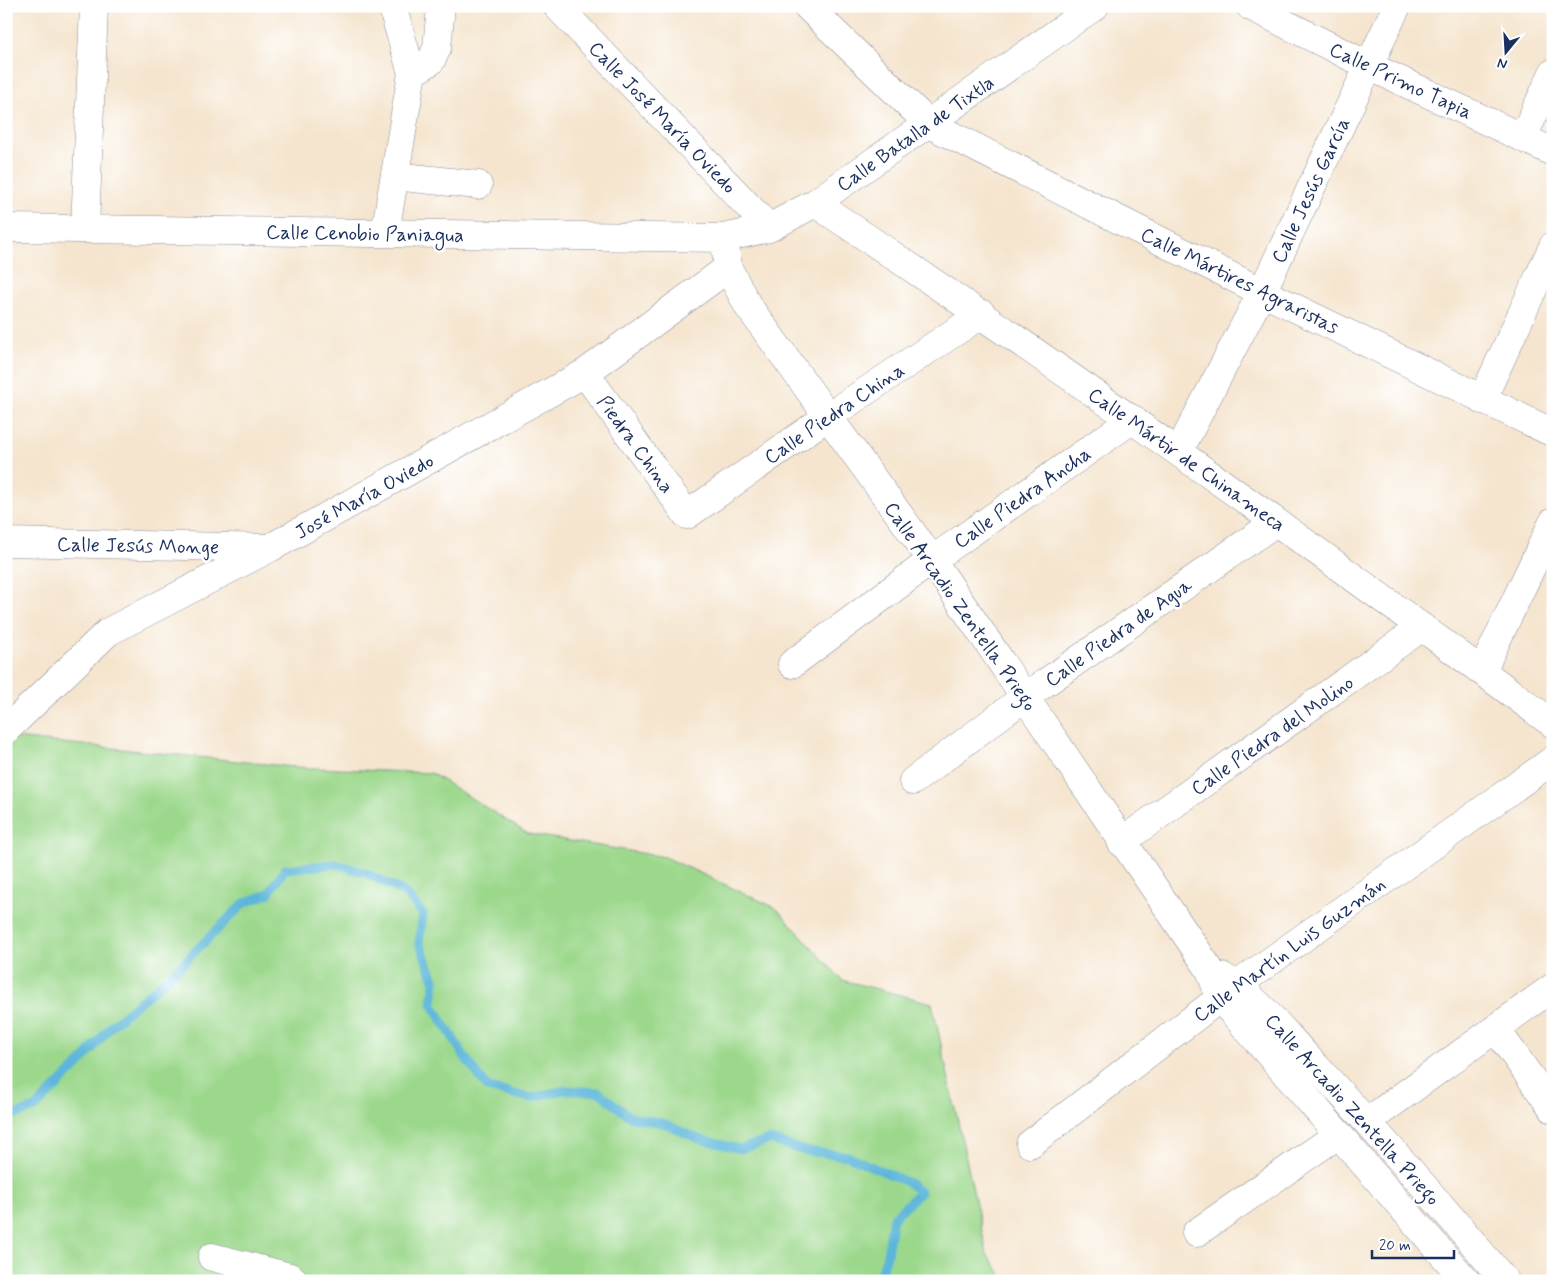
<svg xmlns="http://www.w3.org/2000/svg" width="1559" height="1287" viewBox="0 0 1559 1287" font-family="Mynerve,sans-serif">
	<rect width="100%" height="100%" fill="#fff"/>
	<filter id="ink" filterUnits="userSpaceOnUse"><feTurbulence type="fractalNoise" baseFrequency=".02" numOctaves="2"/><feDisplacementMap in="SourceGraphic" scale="10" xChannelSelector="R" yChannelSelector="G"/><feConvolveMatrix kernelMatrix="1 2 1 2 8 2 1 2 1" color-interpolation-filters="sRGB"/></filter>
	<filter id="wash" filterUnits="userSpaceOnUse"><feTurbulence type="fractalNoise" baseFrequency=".0096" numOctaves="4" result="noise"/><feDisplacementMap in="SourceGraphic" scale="20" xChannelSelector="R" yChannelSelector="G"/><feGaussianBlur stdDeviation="1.12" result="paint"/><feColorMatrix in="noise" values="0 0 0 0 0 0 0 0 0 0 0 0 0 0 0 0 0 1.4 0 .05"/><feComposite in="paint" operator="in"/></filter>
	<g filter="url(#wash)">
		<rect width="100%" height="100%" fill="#f5e5cf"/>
		<path fill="#9cd88c" stroke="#5c8475" d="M6,737L294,767L431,773L528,834L665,857L776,908L842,980L932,1003L987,1254L1006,1281H6Z"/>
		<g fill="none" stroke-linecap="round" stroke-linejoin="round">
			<path stroke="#5bb6d9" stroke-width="9" d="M6,1118L35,1108L82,1061L112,1025L169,977L244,903L268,894L285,869L336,864L366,873L404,892L423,914L419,942L435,982L432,1004L464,1056L488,1088L531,1098L564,1090L599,1092L630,1117L663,1123L699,1139L740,1149L770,1140L805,1151L848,1156L909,1183L920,1192L893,1218L886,1259L877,1281"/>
		</g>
	</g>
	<g filter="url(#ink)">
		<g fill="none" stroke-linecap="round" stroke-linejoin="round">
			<defs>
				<path id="minor" d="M557,6L769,228
					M807,6L929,124L1262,292L1553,433
					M1250,6L1369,66L1553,152
					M412,73L431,61L437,48L441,6
					M1523,137L1553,73
					M395,176L478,185
					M815,203C1066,370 1311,544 1553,724
					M6,228L724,238L769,228L815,203L1095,6
					M85,229L94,6
					M385,233L412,73L392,6
					M724,238L728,268L748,306L932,560L1210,970L1220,998L1466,1281
					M585,373L687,515L827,417L982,314
					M1482,400L1553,246
					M1179,451L1262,292L1397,6
					M6,542L268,548
					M792,664L932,560L1133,419
					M1482,671L1553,522
					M6,730L108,632L270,548L585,373L728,268
					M913,781L1025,697L1276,522
					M1121,842L1422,627
					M1223,977C1256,996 1282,1030 1308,1058C1376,1130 1441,1205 1505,1281
					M1496,1029L1553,1109
					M1368,1121L1553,987
					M1030,1144L1237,985L1553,760
					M1196,1233L1339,1134
					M212,1257L290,1277L295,1281"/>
			</defs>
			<use href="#minor" stroke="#888a96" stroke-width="29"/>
			<use href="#minor" stroke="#fff" stroke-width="28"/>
		</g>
	</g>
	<g text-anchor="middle" stroke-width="5" stroke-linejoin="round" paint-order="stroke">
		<g font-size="20" fill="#1b2f5e" stroke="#fff">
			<text transform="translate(1401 80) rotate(25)" y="7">Calle Primo Tapia</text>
			<text transform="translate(663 117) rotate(46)" y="7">Calle José María Oviedo</text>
			<text transform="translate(915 133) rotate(-35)" y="7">Calle Batalla de Tixtla</text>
			<text transform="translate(1310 190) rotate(-65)" y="7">Calle Jesús García</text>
			<text transform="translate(365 233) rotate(1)" y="7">Calle Cenobio Paniagua</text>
			<text transform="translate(1240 280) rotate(26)" y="7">Calle Mártires Agraristas</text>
			<text transform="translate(834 413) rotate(-34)" y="7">Calle Piedra China</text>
			<text transform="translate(636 444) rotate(54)" y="7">Piedra China</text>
			<text transform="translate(1187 459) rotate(35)" y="7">Calle Mártir de Chinameca</text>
			<text transform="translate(364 496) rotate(-29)" y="7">José María Oviedo</text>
			<text transform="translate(1022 497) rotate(-35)" y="7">Calle Piedra Ancha</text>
			<text transform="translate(138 545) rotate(1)" y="7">Calle Jesús Monge</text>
			<text transform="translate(961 606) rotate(55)" y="7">Calle Arcadio Zentella Priego</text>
			<text transform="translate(1118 632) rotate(-35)" y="7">Calle Piedra de Agua</text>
			<text transform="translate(1272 735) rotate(-35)" y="7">Calle Piedra del Molino</text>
			<text transform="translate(1289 949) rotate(-36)" y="7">Calle Martín Luis Guzmán</text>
			<text transform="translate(1353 1109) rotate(48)" y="7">Calle Arcadio Zentella Priego</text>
		</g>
	</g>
	<rect width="1559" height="1287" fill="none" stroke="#fff" stroke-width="25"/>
	<g transform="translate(1506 52) rotate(198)" stroke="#ffffff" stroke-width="4" paint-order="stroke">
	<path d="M0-4L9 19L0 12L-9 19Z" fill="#1b2f5e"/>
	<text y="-8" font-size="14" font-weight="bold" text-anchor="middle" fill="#1b2f5e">N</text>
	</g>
	<path d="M1372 1250v8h82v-8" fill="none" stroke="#1b2f5e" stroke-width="2.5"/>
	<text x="1379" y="1250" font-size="15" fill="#1b2f5e" stroke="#ffffff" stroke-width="4" paint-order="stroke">20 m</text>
</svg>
